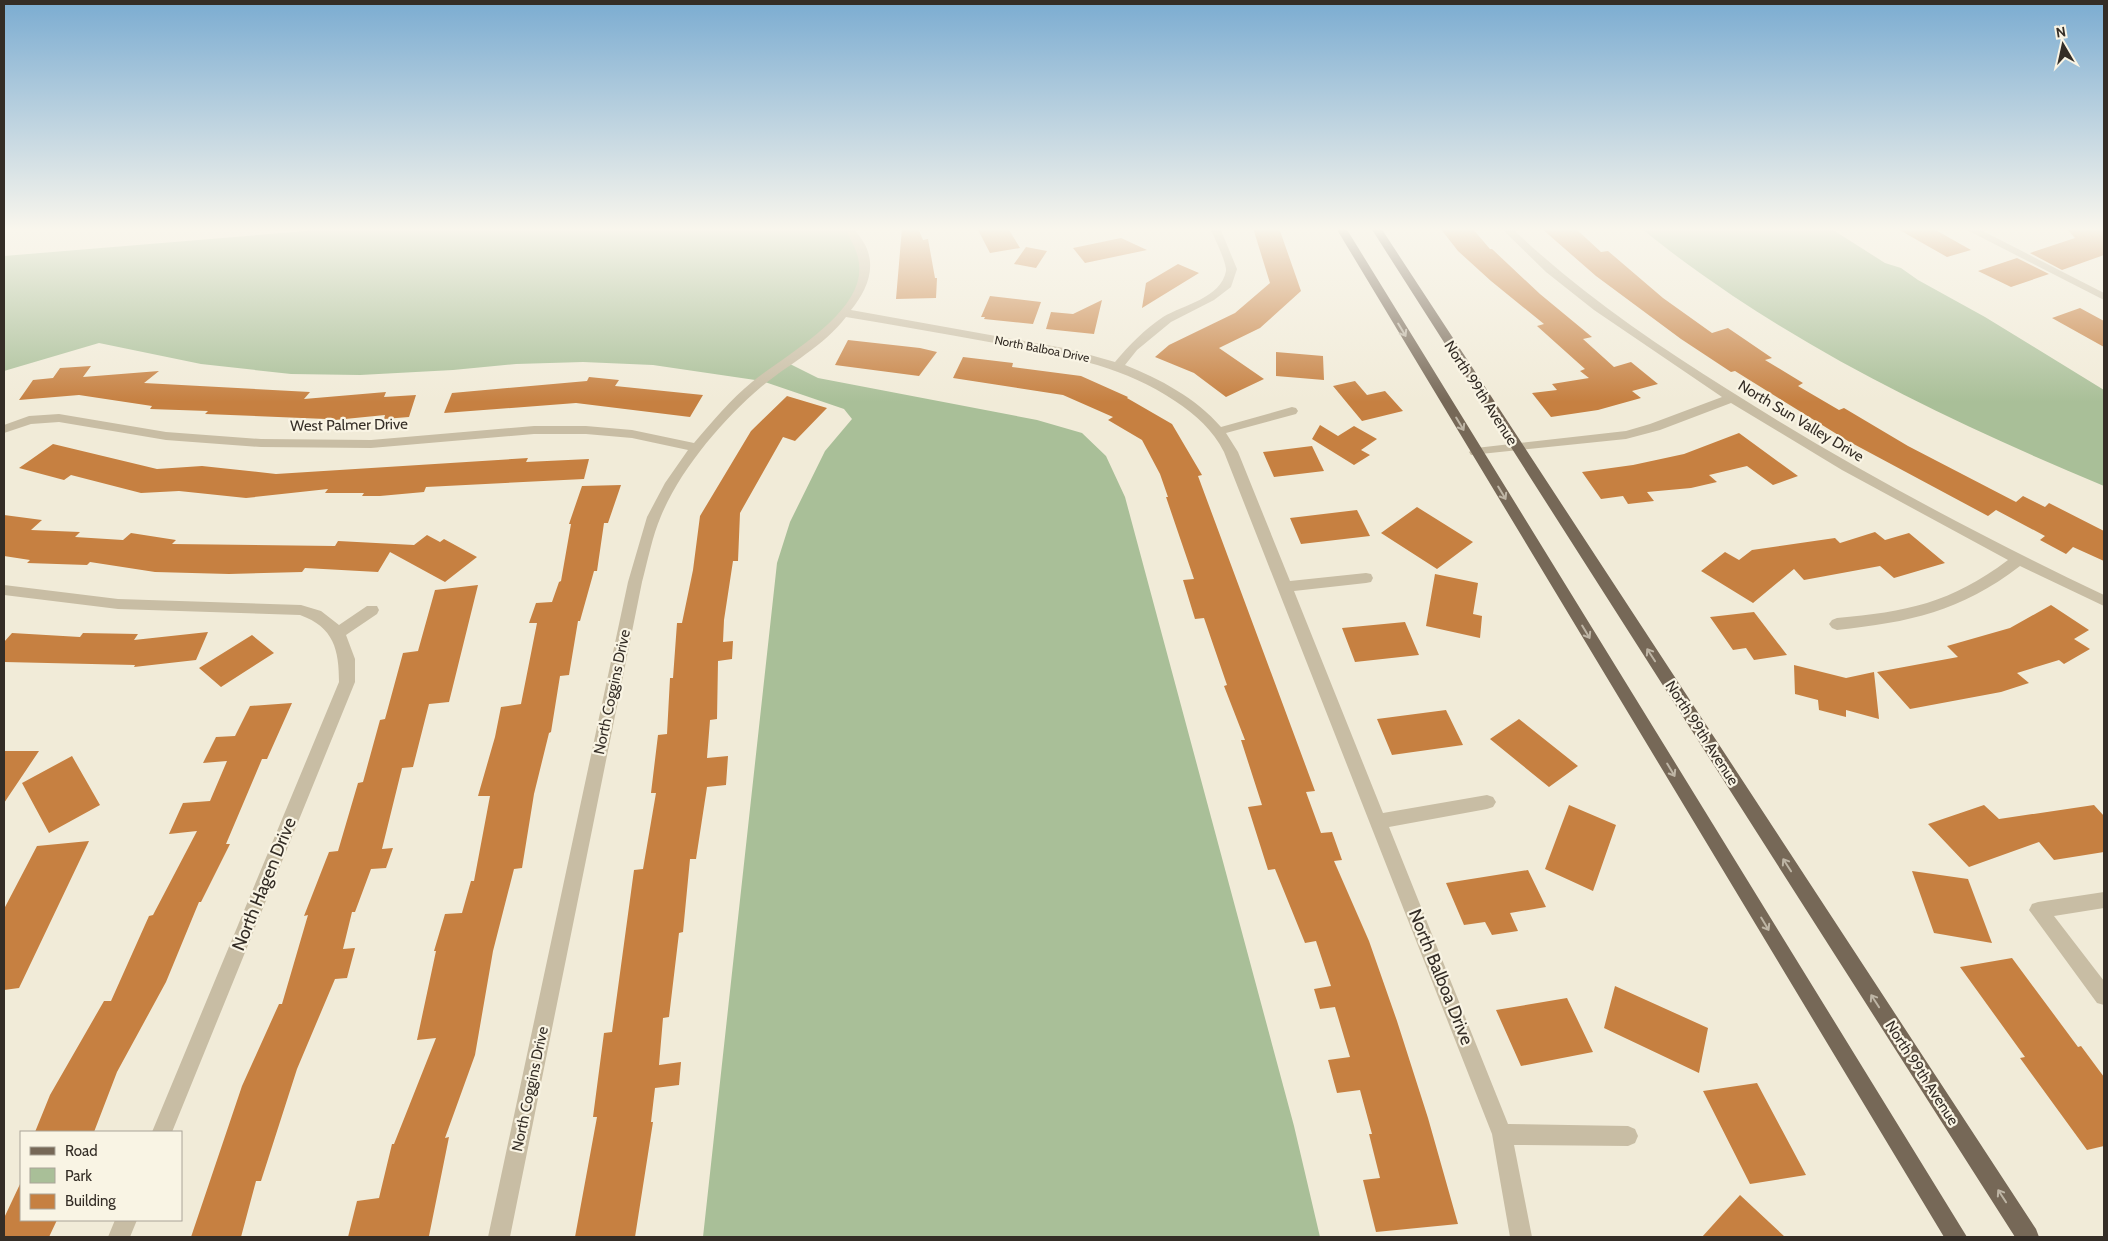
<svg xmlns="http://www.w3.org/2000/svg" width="2108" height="1241" viewBox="0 0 2108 1241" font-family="Cabin,sans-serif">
	<rect width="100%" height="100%" fill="#f1ebd8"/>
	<path fill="#a9bf98" d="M343,228H849L865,275L846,313L786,362L818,378L1037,420L1082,433L1106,456L1125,497L1294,1126L1320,1237H703L777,563L790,522L825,451L852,419L844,409L762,381L653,365L583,362L516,364L453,370L360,375L291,374L201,364L99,343L4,371V256Z
		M1641,228H1830L1885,263L1901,268L1918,280L1985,317L2104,390V486C1975,432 1850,374 1733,296C1701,274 1671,253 1641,228Z"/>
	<path fill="#c68041" d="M902,228H918L923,240L928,239L935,278H937L936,298L896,299Z
		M977,228H1008L1020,248L990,253Z
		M1253,228H1279L1301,291L1260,328L1219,348L1264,379L1226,397L1194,373L1155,357L1169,345L1235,313L1270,283Z
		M1440,228H1472L1490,249H1492L1540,294L1592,337L1583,339L1614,367L1631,362L1658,384L1632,391L1641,398L1598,410L1551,417L1532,393L1557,390L1552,384L1589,378L1580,371L1585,369L1537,326L1544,324L1491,281L1458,251Z
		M1541,228H1575L1601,252L1608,251L1663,298L1712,333L1728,328L1772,358L1765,360L1803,383L1798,386L1839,410L1844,408L1908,446L2016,502L2023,496L2045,507L2049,503L2104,531V561L2073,547L2066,554L2040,540L2045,536L1996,510L1988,516L1848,441L1735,371L1731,372L1681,339L1596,276Z
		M1896,228H1932L1971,250L1947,257Z
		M2066,228H2104V255L2062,270L2030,253L2075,238Z
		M1121,238L1147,250L1085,263L1073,248Z
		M1026,247L1047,251L1036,268L1014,264Z
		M2017,258L2049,274L2011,287L1978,271Z
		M1178,264L1199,273L1142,308L1146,283Z
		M990,296L1041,302L1033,324L984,319L985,317H981Z
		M1102,300L1094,334L1046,329L1051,312L1073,314Z
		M2080,308L2104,321V347L2052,318Z
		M848,340L920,348L937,352L919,376L835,365Z
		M1276,352L1323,356L1324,380L1276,376Z
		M963,357L1013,363L1012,367L1081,376L1128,397L1127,398L1172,424L1202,475L1198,476L1315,791L1306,792L1321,833L1332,832L1342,860L1334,861L1369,941L1397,1021L1428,1118L1458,1224L1376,1232L1363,1180L1380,1178L1369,1134H1372L1360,1090L1337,1093L1328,1060L1350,1057L1335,1007L1320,1009L1314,989L1331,986L1316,941L1305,943L1275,869L1268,870L1248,807L1262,805L1241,740H1245L1224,686L1227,685L1204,618L1195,619L1183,580L1194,579L1166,497H1168L1160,474L1142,440L1108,420L1113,417L1063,395L953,378Z
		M91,366L83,377L159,371L144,383L310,392L304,399L386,392L384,397L416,395L409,417L384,419L385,415L325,421L326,419L205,414L208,411L150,409L152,406L79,395L19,400L33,380L53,378L60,368Z
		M589,377L619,380L615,386L703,395L690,417L576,403L444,413L452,393L587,381Z
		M1355,381L1367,395L1385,391L1403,411L1362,421L1333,386Z
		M787,396L827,408L795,441L783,437L740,513L738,561H733L724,620L723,642L733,641L732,659L718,661L717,719L710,720L707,758L728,756L726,785L707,787L696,859H690L683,932L679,933L669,1017L663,1018L659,1065L681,1062L679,1085L655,1088L651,1122H653L635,1237H575L597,1117H593L604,1033L612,1032L634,870L643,869L656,793H651L658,735L667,734L670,678H673L677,623H682L693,570L700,516L751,431Z
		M1320,425L1338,436L1354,426L1377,439L1361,450L1370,455L1354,465L1312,439Z
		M1739,433L1798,476L1773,485L1747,466L1709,475L1717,482L1691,488L1647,492L1654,501L1628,504L1623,496L1601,499L1582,472L1633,465L1684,454Z
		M53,444L157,469L202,466L276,474L528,458L526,462L589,459L584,479L426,487L424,492L380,496H362L364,493H325L328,489L246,498L179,491L141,493L71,475L64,480L19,468Z
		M1312,446L1324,471L1274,477L1263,452Z
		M621,485L608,523H604L597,571H594L580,621H578L569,675L560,676L551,732L549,733L534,794L522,868L514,869L493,951L475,1055L445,1138L449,1137L429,1236L348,1237L357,1201L379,1198L392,1144H394L436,1038L417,1040L436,951H434L445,914L462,913L471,881H474L490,796H478L495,737L501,707L521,704L537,623H529L536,603L552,602L559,582L561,581L571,524H569L582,486Z
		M1417,507L1473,542L1437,569L1381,533Z
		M1357,510L1370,536L1301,544L1290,518Z
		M4,515L42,520L31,530L80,532L75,537L123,540L131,533L176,540L172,544L335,546L338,541L414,545L427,535L440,542L444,539L477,557L445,582L390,552L378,572L305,568L302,572L229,574L155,572L90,562L87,565L27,563L30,560L4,556Z
		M1875,532L1885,540L1909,533L1945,563L1894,578L1880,566L1804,580L1794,569L1753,603L1701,571L1725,552L1739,560L1752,550L1835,538L1840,543Z
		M1435,574L1478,583L1473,614L1482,616L1480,638L1426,626Z
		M478,585L449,702L429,704L413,767L402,768L382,849L393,848L386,868L371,869L355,912H352L343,949L355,948L347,978L335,979L297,1069L261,1181H256L241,1237H191L242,1086L279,1004H282L308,915L304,916L329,852L338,851L358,783L363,782L380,720L385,719L403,653L418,651L435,590Z
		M2051,605L2089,630L2074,639L2090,649L2064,664L2059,660L2017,673L2029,683L2001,692L1910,709L1877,672L1958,657L1947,646L2010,628Z
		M1754,612L1787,655L1754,660L1746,648L1733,650L1710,617Z
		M1405,622L1419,655L1355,662L1342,628Z
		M208,632L196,660L134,667L135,665L4,662V642L12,633L80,637L83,633L138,634L134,640Z
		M252,635L274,653L221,687L199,668Z
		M1794,665L1846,678L1874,672L1879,719L1846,710V717L1819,710L1818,700L1795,694Z
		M292,703L267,759H262L226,844H230L201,902H199L166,982L117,1072L94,1132H35L50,1095L104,1001H111L149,916L153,915L197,831L169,834L183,803L210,801L227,761L203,763L216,737L235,736L250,706Z
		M1446,710L1463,745L1392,755L1377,719Z
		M1519,719L1578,766L1549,787L1490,739Z
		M4,751H39L4,803Z
		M72,756L100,805L49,833L22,783Z
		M1569,805L1616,825L1593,891L1545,869Z
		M1984,805L1999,819L2094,805L2104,816V852L2054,860L2039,842L1969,867L1928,824Z
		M89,841L19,988L4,990V909L37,846Z
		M1528,870L1546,907L1510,913L1518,931L1492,935L1485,922L1464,925L1446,883Z
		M1912,871L1968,879L1992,943L1934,933Z
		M2012,958L2078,1047L2081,1046L2104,1077V1146L2087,1150L2020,1058L2025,1057L1960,967Z
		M1615,986L1708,1028L1699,1073L1604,1028Z
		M1567,998L1593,1052L1521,1066L1496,1010Z
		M1757,1083L1806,1175L1750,1184L1703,1091Z
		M21,1182V1220H57L49,1237H4V1218Z
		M1740,1195L1785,1237H1702Z"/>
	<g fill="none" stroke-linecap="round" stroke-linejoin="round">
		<path fill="#c8bda4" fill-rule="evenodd" d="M844,228H854C859,236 866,244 868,252C875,273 864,294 851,310L1069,349L1115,362C1129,345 1145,329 1163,317C1183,305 1221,298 1226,271C1227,263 1214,237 1210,228H1220L1237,269L1231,287L1214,300L1171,322L1137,350L1125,365C1160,379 1196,398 1221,427L1292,407L1296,408L1298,411L1296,414L1226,433L1238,452L1290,581L1366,573L1371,574L1373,578L1371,582L1366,583L1294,591L1383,813L1487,795L1493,797L1496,802L1493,807L1487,809L1389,827L1508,1124L1628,1126L1635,1129L1638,1136L1635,1143L1628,1146L1514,1145L1532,1237H1510L1492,1134L1224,452C1213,430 1196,415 1175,401C1118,363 1055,354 989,342C941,333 894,325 846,317C824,346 789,364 761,387C723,419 680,470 661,516C652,537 648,560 642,582L510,1237H488L628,582L647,517L665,483L688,450L632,438L586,434H534L371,448L261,447L166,440L59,422L31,424L4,433V425L29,416L59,414L166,432L261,439L371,440L534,426H586L632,430L694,443C712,422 731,399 752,382C784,356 853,319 859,275C861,256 853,243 844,228Z
			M1501,228H1512C1577,291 1651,341 1727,389C1848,466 1974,533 2104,595V606L2020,566C1960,612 1910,622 1837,630L1832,628L1829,624L1832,620L1837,618C1906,612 1951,603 2008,560L1842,470L1731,403L1660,430L1626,439L1471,455L1469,452L1476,448L1626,431L1650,424L1722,397L1594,310L1546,272Z
			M1963,228H1977L2104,293V300Z
			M4,585L118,599L301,605L321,611L339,625L367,606H377L379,610L377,614L346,635L355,659V682L172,1132H152L339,682C339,650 334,627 300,615L118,609L4,595Z
			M2104,892V908L2054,916L2104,981V1005L2097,1003L2029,910L2032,904L2038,902Z
			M115,1220H137L130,1237H108Z"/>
		<path fill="#766857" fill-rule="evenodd" d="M1336,228H1346L1967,1237H1944Z
			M1371,228H1381L2036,1229L2039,1237H2015Z"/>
	</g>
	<defs><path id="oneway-shaft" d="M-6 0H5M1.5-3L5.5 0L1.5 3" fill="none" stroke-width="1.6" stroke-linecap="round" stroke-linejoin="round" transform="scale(1.25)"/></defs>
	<g stroke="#beb5a5">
		<use href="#oneway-shaft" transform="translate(1402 330) rotate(59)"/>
		<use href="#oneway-shaft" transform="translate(1460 424) rotate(59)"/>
		<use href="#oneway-shaft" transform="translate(1502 493) rotate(59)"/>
		<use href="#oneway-shaft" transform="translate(1586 632) rotate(59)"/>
		<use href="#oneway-shaft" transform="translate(1651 655) rotate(-123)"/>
		<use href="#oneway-shaft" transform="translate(1671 770) rotate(59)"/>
		<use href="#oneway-shaft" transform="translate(1787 865) rotate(-123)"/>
		<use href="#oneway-shaft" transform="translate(1765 924) rotate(59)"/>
		<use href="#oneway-shaft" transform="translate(1875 1001) rotate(-123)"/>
		<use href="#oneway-shaft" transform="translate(2002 1196) rotate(-123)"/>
	</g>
	<linearGradient id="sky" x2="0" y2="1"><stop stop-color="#7bacd1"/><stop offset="0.57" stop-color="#f9f6ed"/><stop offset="1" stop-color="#f9f6ed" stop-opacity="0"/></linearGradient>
	<rect width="2108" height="402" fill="url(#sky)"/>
	<g text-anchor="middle" stroke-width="4.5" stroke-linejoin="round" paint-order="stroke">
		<g font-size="12" fill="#342d26" stroke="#f9f4e4">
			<text transform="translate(1042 349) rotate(11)" y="4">North Balboa Drive</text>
		</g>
		<g font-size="15" fill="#342d26" stroke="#f9f4e4">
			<text transform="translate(1481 393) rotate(57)" y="5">North 99th Avenue</text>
			<text transform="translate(1801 421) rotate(31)" y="5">North Sun Valley Drive</text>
			<text transform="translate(349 425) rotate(-1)" y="5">West Palmer Drive</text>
			<text transform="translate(612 692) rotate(-78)" y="5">North Coggins Drive</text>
			<text transform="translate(1702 733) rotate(57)" y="5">North 99th Avenue</text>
			<text transform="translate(1922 1073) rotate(57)" y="5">North 99th Avenue</text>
			<text transform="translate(530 1089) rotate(-78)" y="5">North Coggins Drive</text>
		</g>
		<g font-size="18" fill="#342d26" stroke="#f9f4e4">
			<text transform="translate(264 884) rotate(-68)" y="6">North Hagen Drive</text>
			<text transform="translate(1441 977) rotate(68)" y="6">North Balboa Drive</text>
		</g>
	</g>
	<rect width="2108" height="1241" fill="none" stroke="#342d26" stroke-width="10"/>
	<rect x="20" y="1131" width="162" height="90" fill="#f9f4e4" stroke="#aaa498"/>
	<rect x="30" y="1147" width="25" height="8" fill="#766857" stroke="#aaa498"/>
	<text x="65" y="1156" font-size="15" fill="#342d26">Road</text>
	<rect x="30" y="1168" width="25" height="15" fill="#a9bf98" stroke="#aaa498"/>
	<text x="65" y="1181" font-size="15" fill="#342d26">Park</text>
	<rect x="30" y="1194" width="25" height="15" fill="#c68041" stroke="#aaa498"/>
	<text x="65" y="1206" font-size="15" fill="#342d26">Building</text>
	<g transform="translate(2063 45) rotate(351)" stroke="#f9f4e4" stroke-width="4" paint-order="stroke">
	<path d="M0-4L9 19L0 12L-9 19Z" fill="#342d26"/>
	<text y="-8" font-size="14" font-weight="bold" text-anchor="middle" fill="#342d26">N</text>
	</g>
</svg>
